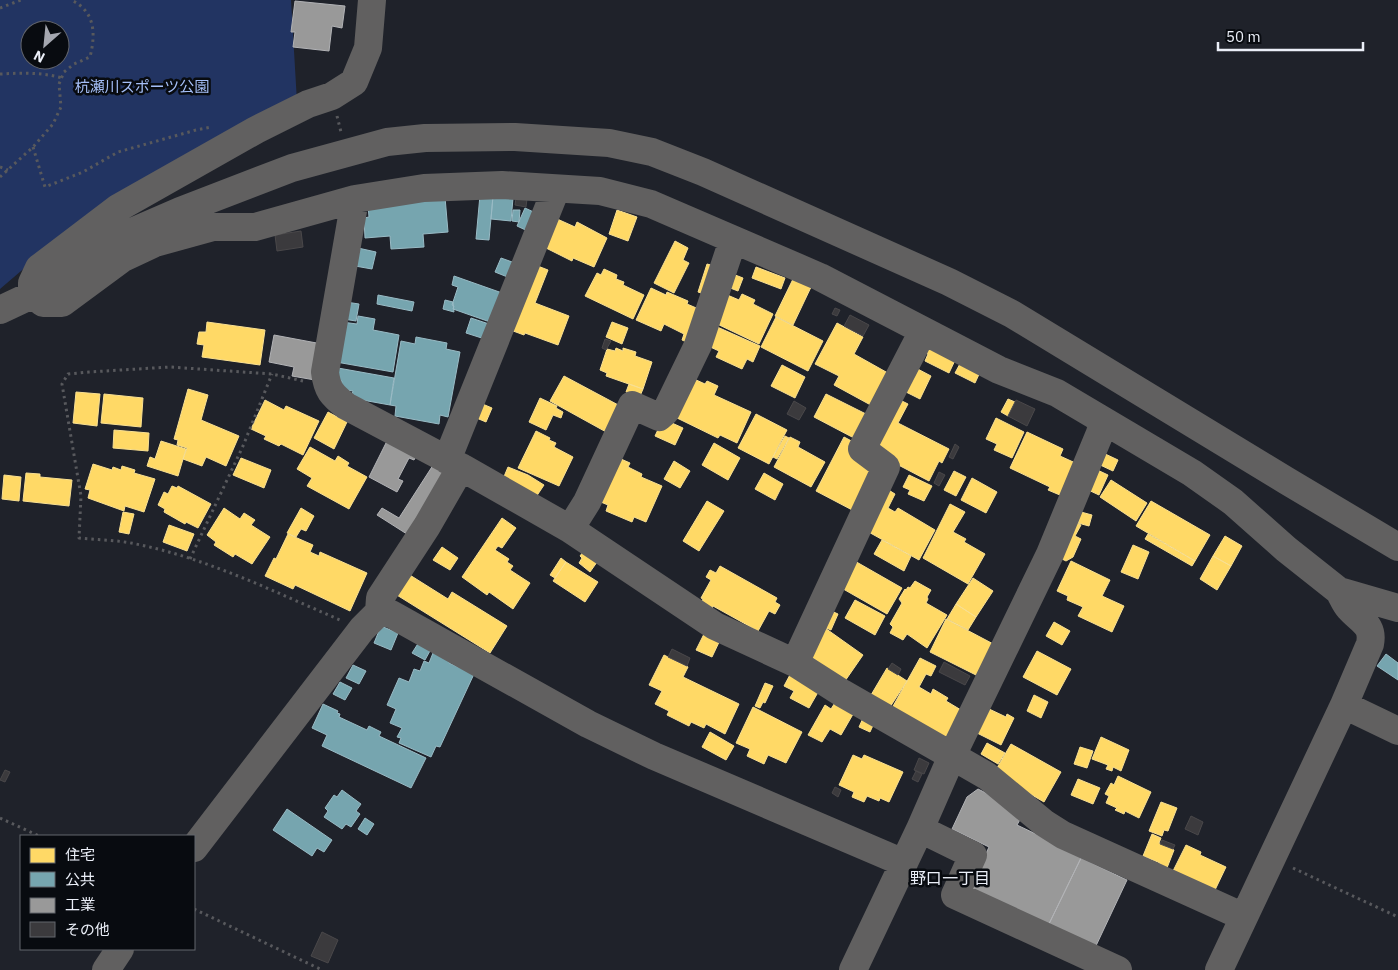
<svg xmlns="http://www.w3.org/2000/svg" width="1398" height="970" viewBox="0 0 1398 970" font-family="'IBM Plex Sans','Noto Sans JP',sans-serif">
	<rect width="100%" height="100%" fill="#1f222a"/>
	<path fill="#223462" fill-rule="evenodd" d="M0,0H291L297,102L28,265L0,289ZM30,30H60V60H30Z"/>
	<path fill="#ffd966" stroke="#f9e092" d="M617,210L637,217L628,241L609,234Z
		M555,218L575,227L577,222L607,238L594,267L573,258L572,261L542,246Z
		M675,241L688,248L683,260L689,263L674,293L654,283Z
		M530,263L548,270L535,303L569,316L558,345L525,333L524,335L505,328Z
		M707,264L722,268L713,297L698,292Z
		M756,267L785,278L781,289L752,278Z
		M604,269L617,275L616,279L624,282L623,285L644,295L633,319L585,296L597,273L601,275Z
		M730,273L743,278L738,291L725,286Z
		M794,277L812,285L793,325L775,316Z
		M651,288L666,295L667,292L688,301L687,304L708,313L693,345L682,340L684,334L664,324L661,331L636,320Z
		M725,294L739,300L742,294L755,300L753,304L773,314L759,344L713,322Z
		M776,317L823,341L808,371L761,347Z
		M207,322L265,330L260,365L202,357L204,345L197,344L199,332H206Z
		M612,322L628,328L622,344L606,337Z
		M837,323L863,337L854,354L895,377L878,409L834,385L839,376L815,364Z
		M715,326L760,346L753,362L747,359L742,369L716,357L719,351L706,345Z
		M927,342L957,356L949,373L925,361L928,354L922,351Z
		M616,348L623,351V348L636,352L635,356L652,362L643,389L606,376L607,373L600,370L607,349L615,351Z
		M962,360L981,370L975,383L955,373Z
		M782,365L805,377L795,398L771,386Z
		M912,366L931,376L920,399L900,389Z
		M564,376L622,407L608,433L550,401Z
		M694,379L705,384L707,381L718,386L714,395L751,412L737,443L720,435L718,438L675,417Z
		M629,384L643,389L640,396L626,392Z
		M188,389L208,395L201,420L239,436L226,466L206,457L202,466L183,459L187,448L177,445L178,440L174,439Z
		M76,392L100,394L97,426L73,423Z
		M104,394L143,398L141,427L101,423Z
		M826,394L866,414L854,438L814,417Z
		M892,396L908,404L898,423L949,449L942,463L939,461L929,481L885,458L867,444Z
		M540,398L557,406L556,408L563,412L561,418L553,415L546,430L529,422Z
		M1008,399L1015,402L1008,416L1001,412Z
		M265,400L284,410L286,406L319,421L303,455L281,444L279,446L264,439L266,436L251,429Z
		M473,400L492,408L486,422L467,414Z
		M328,412L347,422L334,449L314,438Z
		M756,414L787,430L769,464L738,448Z
		M996,418L1024,432L1012,458L994,450L997,444L986,439Z
		M663,419L683,428L675,445L655,436Z
		M114,430L149,433L148,451L113,448Z
		M536,431L550,438L549,440L556,443L554,447L573,457L559,486L518,468Z
		M1027,432L1063,449L1060,456L1082,466L1067,498L1048,490L1050,487L1010,468Z
		M785,436L789,438L777,459L773,457Z
		M790,437L800,442L798,447L825,462L811,487L774,467Z
		M844,437L859,445L880,466L856,512L816,491Z
		M161,441L186,449L178,476L147,466L150,457L155,459Z
		M714,443L740,458L728,480L702,465Z
		M310,447L335,461L338,456L349,463L347,466L367,477L349,509L307,486L312,478L297,469Z
		M1101,452L1118,460L1113,471L1096,463Z
		M241,458L271,470L264,488L233,475Z
		M621,459L630,463L628,467L642,474L641,477L662,486L646,522L634,517L632,522L606,511L608,505L596,500Z
		M674,461L690,471L680,488L664,479Z
		M93,464L112,470L113,467L121,470L122,466L135,470L134,473L155,479L144,512L125,506L124,511L88,498L90,490L85,489Z
		M508,467L528,475L544,485L536,497L503,479Z
		M1091,467L1108,475L1099,495L1082,487Z
		M954,471L966,477L956,496L944,490Z
		M26,473L40,474V477L72,480L69,506L23,501Z
		M764,473L783,484L775,500L755,489Z
		M4,475L21,477L19,501L2,499Z
		M909,475L932,486L924,501L908,494L910,490L903,487Z
		M972,478L997,492L986,513L961,500Z
		M1111,480L1147,503L1136,521L1100,497Z
		M172,486L177,488L178,486L211,504L198,528L186,522L185,524L164,512L165,509L158,505L164,492L168,494Z
		M887,489L895,494L888,508L895,512L898,508L935,530L919,560L865,530Z
		M707,501L724,511L699,551L683,541Z
		M1151,501L1210,535L1195,561L1136,526Z
		M950,504L965,512L953,532L966,539L964,542L985,554L968,584L923,558Z
		M224,508L240,519L244,513L255,520L251,525L270,537L252,564L235,554L233,557L214,545L216,542L207,535Z
		M301,508L314,516L306,531L301,529L296,537L287,533Z
		M123,512L134,514L129,534L119,532Z
		M1081,512L1092,515L1089,526L1078,523Z
		M502,518L516,528L502,548L498,546L495,550L509,559L507,562L513,566L510,570L530,583L513,609L489,592L487,595L462,577Z
		M1070,520L1081,525L1075,536L1081,539L1073,557L1066,561L1054,555Z
		M169,525L194,534L187,551L163,542Z
		M288,534L313,545L310,552L319,556L320,552L367,573L350,611L295,585L293,589L265,576L274,558L276,559Z
		M1148,534L1195,561L1192,566L1145,539Z
		M1225,536L1242,546L1231,566L1213,556Z
		M882,540L911,556L904,571L874,554Z
		M588,545L602,555L590,572L579,563L582,558L580,556Z
		M1133,545L1149,552L1138,579L1121,572Z
		M442,547L458,558L450,570L433,560Z
		M1213,556L1231,566L1217,590L1200,579Z
		M561,558L566,562L555,578L550,575Z
		M853,560L902,588L887,614L838,586Z
		M1071,561L1110,580L1102,596L1124,606L1112,632L1078,616L1083,607L1067,600L1068,596L1057,591Z
		M566,562L598,582L585,602L553,581Z
		M720,566L777,598L775,602L780,605L775,614L769,611L758,631L713,606L712,609L701,603L703,599L701,598L711,580L706,577L710,570L716,573Z
		M405,572L448,599L452,592L507,626L490,653L392,592Z
		M973,578L993,591L976,617L956,604Z
		M915,581L931,590L927,597L928,599L926,603L947,615L927,648L907,634L903,640L890,633L893,627L890,624L902,603L899,599L905,589L906,590L908,587L910,588Z
		M855,600L885,616L875,635L845,618Z
		M956,604L976,617L968,630L947,619Z
		M827,609L838,614L831,630L819,625Z
		M946,619L999,647L984,679L930,652Z
		M1054,622L1070,631L1062,645L1046,636Z
		M825,628L863,655L845,681L807,654Z
		M706,630L721,638L712,657L696,650Z
		M1037,651L1071,669L1057,695L1023,677Z
		M664,655L688,667L683,677L739,704L725,734L706,724L704,728L691,722L689,726L667,715L669,711L655,704L662,691L649,685Z
		M920,658L936,666L931,676L926,674L919,687L931,694L933,689L948,698L946,701L966,713L950,741L892,708Z
		M887,668L907,681L890,707L871,695Z
		M792,671L821,687L809,708L790,698L794,691L784,686Z
		M765,683L773,686L765,703L763,702L760,708L755,706Z
		M1034,695L1048,702L1041,718L1027,711Z
		M838,698L856,709L841,735L830,729L822,742L808,735L825,705L831,709Z
		M753,707L802,732L786,763L768,755L764,764L747,756L750,749L736,743Z
		M987,708L1006,717L1007,714L1014,718L1001,745L975,732Z
		M864,716L875,721L870,732L859,727Z
		M710,732L734,746L726,760L702,747Z
		M1101,737L1129,750L1121,771L1113,767L1112,771L1106,769L1108,765L1092,759Z
		M987,743L1005,753L998,764L981,754Z
		M1011,744L1061,772L1044,802L994,773Z
		M1080,747L1093,751L1087,768L1074,764Z
		M853,755L862,759L864,755L903,772L889,802L880,798L879,801L867,796L864,802L852,797L854,792L839,785Z
		M1118,776L1151,792L1139,818L1125,811L1124,814L1115,810L1117,808L1106,803L1109,796L1105,794L1111,783L1114,785Z
		M1078,779L1100,788L1093,804L1071,795Z
		M1161,802L1177,808L1168,831L1164,830L1162,836L1149,831Z
		M1152,834L1161,838L1159,843L1174,850L1165,873L1157,869L1160,863L1143,856Z
		M1186,845L1201,852L1200,855L1226,867L1215,890L1173,871Z"/>
	<path fill="#76a5af" stroke="#99bbc5" d="M480,195L493,196L489,240L476,239Z
		M493,196L513,198L511,221L491,219Z
		M445,197L448,232L423,234L424,247L391,249L390,236L365,238L364,218L369,217L368,205Z
		M525,208L540,215L532,233L517,226Z
		M513,210H520L519,222L512,221Z
		M358,248L376,252L372,269L355,266Z
		M501,258L515,263L510,278L495,272Z
		M454,276L505,294L493,323L453,309L454,306L452,305L458,287L452,285Z
		M378,295L414,302L412,311L377,304Z
		M445,300L453,302L454,312L443,309Z
		M346,302L359,304L356,321L343,319Z
		M358,316L375,319L373,330L399,335L393,372L336,362L342,322L357,324Z
		M471,318L492,325L488,340L466,333Z
		M416,337L447,343L446,349L460,352L448,417L440,415L439,424L395,416L396,406L390,405L401,341L415,344Z
		M338,368L394,378L390,405L351,398L353,391L340,389L342,381L336,380Z
		M381,626L398,633L391,650L374,643Z
		M419,642L431,649L425,660L412,653Z
		M433,653L450,660L449,663L474,674L440,747L436,746L431,757L399,743L401,738L397,737L402,728L390,723L396,709L387,705L399,678L409,682L414,669L420,671L424,661L429,663Z
		M1386,654L1398,663V680L1377,666Z
		M353,665L366,671L359,684L346,678Z
		M340,682L352,688L345,700L333,694Z
		M323,704L338,711L337,713L340,714L339,717L367,730L369,726L381,732L379,736L426,758L411,788L322,746L327,735L312,728Z
		M342,790L361,804L356,811L360,814L351,827L346,824L342,829L324,817L328,811L325,808L334,795L337,797Z
		M287,809L332,840L324,852L317,848L312,856L273,830Z
		M365,818L374,824L367,835L358,829Z"/>
	<path fill="#999" stroke="#b2b3b6" d="M295,1L345,6L342,28L332,26L329,51L293,47L295,32H291Z
		M274,335L322,344L315,380L292,376L294,367L269,362Z
		M390,435L419,450L414,460L409,458L398,479L403,481L397,492L369,477Z
		M437,459L450,473L410,536L377,515L382,508L399,518Z
		M978,789L1002,801L1022,816L1017,825L1082,856L1047,928L969,891L989,847L952,829L967,797Z
		M1081,858L1127,880L1094,950L1047,928Z"/>
	<path fill="#3b3a3d" stroke="#4a484a" d="M516,198L527,199L526,207L515,205Z
		M301,231L303,247L277,251L275,235Z
		M835,308L840,310L837,316L832,314Z
		M850,315L869,325L863,336L844,326Z
		M605,339L611,341L606,350L602,348Z
		M1016,400L1035,409L1027,426L1008,416Z
		M794,401L806,408L799,420L787,414Z
		M955,444L959,447L953,459L949,457Z
		M939,472L945,475L939,486L934,483Z
		M672,649L690,658L687,666L668,657Z
		M944,662L970,676L965,685L939,672Z
		M892,663L901,669L898,675L888,669Z
		M919,758L929,763L924,774L914,770Z
		M5,770L10,772L5,782L0,780Z
		M916,771L922,774L918,782L912,779Z
		M835,787L841,790L838,797L832,793Z
		M1191,816L1203,822L1198,835L1185,829Z
		M1162,840L1175,845L1173,849L1160,844Z
		M322,932L338,940L328,963L311,956Z"/>
	<g fill="none" stroke-linecap="round" stroke-linejoin="round">
		<path stroke="#58595d" stroke-width="3" stroke-dasharray="2.5 4" stroke-linecap="butt" d="M0,8L21,0
			M0,74C21,73 41,72 62,78
			M337,116L341,132
			M33,147L45,187L83,172L118,152L196,130L211,127
			M0,167L8,170
			M0,177L33,147L53,124L61,107L59,84L64,72L74,64L90,57C96,33 95,11 71,0
			M303,381L272,374L170,367L89,372L68,374L62,384L81,496L79,538C98,540 118,540 136,544C206,558 275,592 340,620
			M190,559L243,446L272,374
			M0,818L39,836
			M1293,868L1398,917
			M194,909L322,970"/>
		<path stroke="#616060" stroke-width="28" d="M372,0L368,48L354,82L332,96L308,104L256,130L118,208L39,268L32,283V294L43,303H62L123,258L155,243L213,227H255L355,199L424,188L502,185L600,191L651,204L820,277L999,370L1057,393L1192,473L1233,502L1286,549L1339,591L1398,608
			M355,199L325,372C327,390 332,395 346,406L461,467L570,529L715,626L795,663L842,693L987,776L1044,823L1063,835L1244,917
			M0,310L51,286L99,249L120,237L180,211L292,168L387,142L425,138L515,137L609,143L652,152L703,172L949,282L1012,314L1287,481L1398,547
			M447,460L556,189
			M570,529L587,502L632,405L659,417L666,411L698,345L733,240
			M379,612L380,598L427,526L461,467
			M795,663L886,467L862,449L923,331
			M1344,705L1398,731
			M920,829L973,855L955,895L1118,970
			M194,848L362,629L379,612L391,614L588,724L654,756L904,863
			M106,970L120,949
			M853,970L920,829L952,756L1050,554L1100,433L1103,421
			M1219,970L1344,705L1370,644C1374,624 1360,621 1349,608C1345,604 1342,596 1339,591"/>
	</g>
	<g text-anchor="middle" stroke-width="5" stroke-linejoin="round" paint-order="stroke">
		<g font-size="15" fill="#a5bff8" stroke="#080b10">
			<text x="142" y="92">杭瀬川スポーツ公園</text>
		</g>
		<g font-size="16" fill="#ebeff8" stroke="#080b10">
			<text x="950" y="884">野口一丁目</text>
		</g>
	</g>
	<rect x="20" y="835" width="175" height="115" fill="#080b10" stroke="#63666d"/>
	<rect x="30" y="848" width="25" height="15" fill="#ffd966" stroke="#63666d"/>
	<text x="65" y="860" font-size="15" fill="#ebeff8">住宅</text>
	<rect x="30" y="872" width="25" height="15" fill="#76a5af" stroke="#63666d"/>
	<text x="65" y="885" font-size="15" fill="#ebeff8">公共</text>
	<rect x="30" y="898" width="25" height="15" fill="#999999" stroke="#63666d"/>
	<text x="65" y="910" font-size="15" fill="#ebeff8">工業</text>
	<rect x="30" y="922" width="25" height="15" fill="#3b3a3d" stroke="#63666d"/>
	<text x="65" y="935" font-size="15" fill="#ebeff8">その他</text>
	<g transform="translate(45 45) rotate(207)"><circle r="24" fill="#080b10" stroke="#63666d"/>
	<path d="M0-4L9 19L0 12L-9 19Z" fill="#a4a7b0"/>
	<text y="-8" font-size="14" font-weight="bold" text-anchor="middle" fill="#ebeff8">N</text>
	</g>
	<path d="M1218 42v8h145v-8" fill="none" stroke="#ebeff8" stroke-width="2.5"/>
	<text x="1226" y="42" font-size="15" fill="#ebeff8" stroke="#080b10" stroke-width="4" paint-order="stroke">50 m</text>
</svg>
